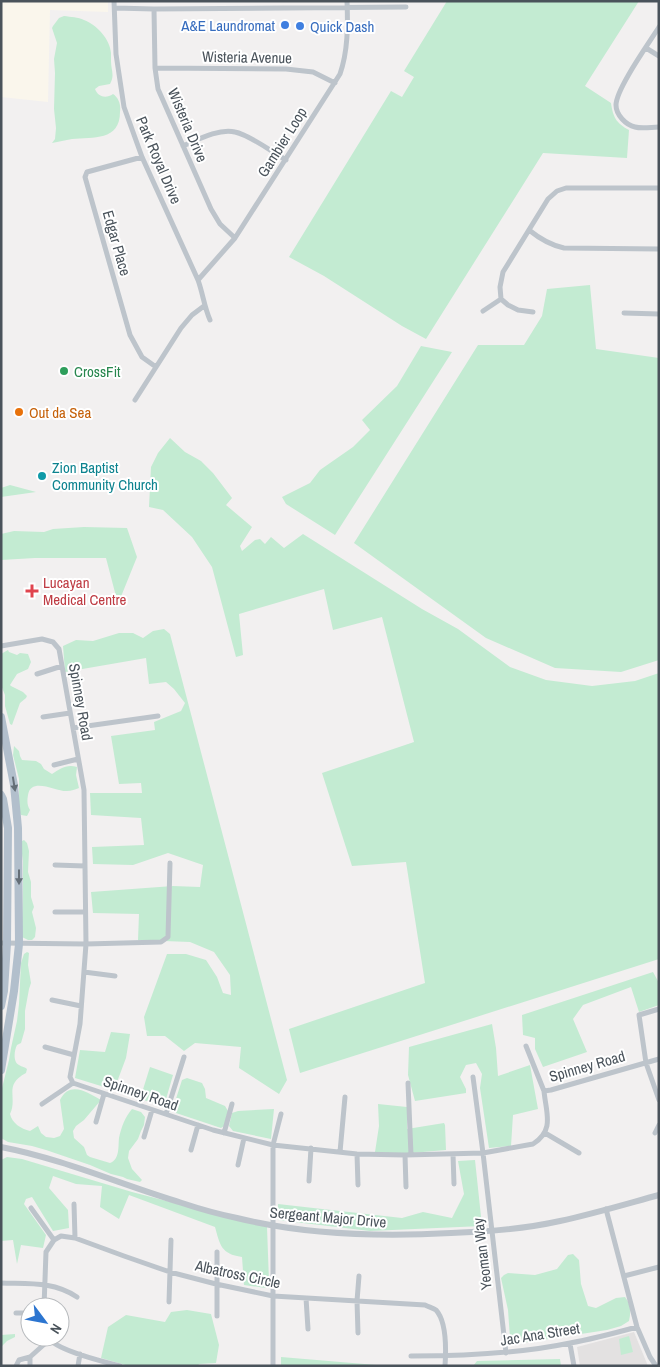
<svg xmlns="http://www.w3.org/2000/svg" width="660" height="1367" font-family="'Archivo Narrow',sans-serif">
<rect width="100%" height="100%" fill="#f2f0f0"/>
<path fill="#faf6ec" d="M 1,1 L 108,1 L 108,12 L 50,10 L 48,102 L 1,97 Z"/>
<path fill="#e3e1e1" d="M 634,1332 L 648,1366 L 580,1366 L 577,1347 Z"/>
<path fill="#c3ebd2" d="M 447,1 L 639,1 L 585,86 L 611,103 C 613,117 616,123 629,130 L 627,158 L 543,153 L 426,339 L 402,326 L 324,276 L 289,257 L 391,91 L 402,97 L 414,77 L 404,71 Z
M 64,16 C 71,17 78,17 84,20 C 97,25 110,39 111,53 C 111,55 111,58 111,61 C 111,70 115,75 110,84 L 99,86 L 95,89 C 98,97 106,99 113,94 C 119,98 121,105 120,112 C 120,141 93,137 72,139 C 65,140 59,142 52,143 L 55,139 L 56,128 L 54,109 L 55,73 L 54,59 L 57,43 L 52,28 L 53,26 L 59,18 Z
M 590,285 L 596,349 L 659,358 L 659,660 L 621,672 L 555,668 L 486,638 L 354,543 L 478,345 L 524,345 L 542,316 L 547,289 Z
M 421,346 L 452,352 L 335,535 L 286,504 L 282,497 L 310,483 L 320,470 L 353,447 L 370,430 L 362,420 L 397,386 Z
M 170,438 L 185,452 L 201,461 L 213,473 L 232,498 L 226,505 L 252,527 L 240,546 L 242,551 L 255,540 L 260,539 L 265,544 L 271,537 L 284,548 L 303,534 L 422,609 L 458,629 L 510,667 L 546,680 L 592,686 L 635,681 L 659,673 L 659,959 L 300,1073 L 289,1029 L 425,983 L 406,862 L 352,866 L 322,773 L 414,742 L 382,617 L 333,630 L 324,589 L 239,614 L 243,655 L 236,657 L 212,567 L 192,537 L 163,510 L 149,507 L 151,467 L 158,453 Z
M 10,485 L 36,492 L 1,497 L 1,488 Z
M 84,527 L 127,528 L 137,557 L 118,604 L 106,558 L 35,558 L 1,560 L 1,534 L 14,531 L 44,532 L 53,529 Z
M 164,629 L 170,634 L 287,1080 L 279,1094 L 239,1068 L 241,1047 L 195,1043 L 184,1051 L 165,1036 L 147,1036 L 144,1017 L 167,954 L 186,954 L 206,960 L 217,977 L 223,993 L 231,995 L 230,975 L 214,952 L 190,942 L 138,940 L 139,914 L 93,913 L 91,892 L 173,886 L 200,887 L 203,865 L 168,853 L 133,865 L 93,864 L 92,847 L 144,845 L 141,818 L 91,815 L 90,793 L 142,793 L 141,783 L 119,784 L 111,736 L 155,730 L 154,722 L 181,711 L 185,703 L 174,689 L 166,682 L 149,684 L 146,658 L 65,672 L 63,646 L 76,640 L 93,641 L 119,633 L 133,633 L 143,638 L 153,631 Z
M 8,650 L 9,652 L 17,655 L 20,653 L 28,654 L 31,662 L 28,669 L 17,674 L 10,685 L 11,686 L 23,692 L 27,696 L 26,698 L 20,703 L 12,725 L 10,724 L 5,706 L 5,695 L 1,685 L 1,654 Z
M 14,746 L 19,751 L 20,756 L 22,760 L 36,761 L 41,764 L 44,769 L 52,774 C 60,769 66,764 77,767 L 76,775 L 79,788 C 76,789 71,791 67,791 C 57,792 31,776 28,795 C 27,801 27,805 30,810 L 27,816 L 21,815 L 19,811 L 19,779 L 13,755 Z
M 24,840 L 27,843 L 29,851 L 28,872 L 31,882 L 31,897 L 34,907 L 32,912 L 36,928 L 35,937 L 32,940 L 28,940 L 22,937 L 21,935 C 23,910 23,885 23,861 C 22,854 21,848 22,841 Z
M 27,952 L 29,953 L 28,965 L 31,983 L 29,989 L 25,1011 L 25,1029 L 21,1043 L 17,1045 C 14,1051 13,1062 19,1065 C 22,1067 25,1067 27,1069 L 26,1073 C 3,1085 18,1097 10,1114 C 12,1123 21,1129 30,1131 L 38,1126 L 41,1133 L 46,1137 L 54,1138 L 60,1136 L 64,1129 L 60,1100 C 70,1080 88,1093 101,1100 L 84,1120 L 76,1126 L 73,1131 L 74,1138 L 84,1147 L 87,1155 L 90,1157 L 110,1163 C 120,1159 118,1147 119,1138 C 121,1128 125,1117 132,1109 L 141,1112 L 145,1117 L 144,1125 L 141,1131 L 138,1139 L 129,1151 L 128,1158 L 132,1169 L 142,1180 L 140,1182 L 127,1179 L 123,1177 L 111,1174 L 90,1165 L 46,1150 L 32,1146 L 8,1142 L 1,1138 L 1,1092 L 9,1060 L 11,1048 L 17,1021 L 19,1004 L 21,963 L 24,954 Z
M 653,972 L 659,983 L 659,1005 L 639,1012 L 631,987 L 583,1005 L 573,1019 L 587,1052 L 543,1067 L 535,1049 L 535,1038 L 523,1035 L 522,1015 Z
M 492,1024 L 496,1048 L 498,1076 L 530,1065 L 538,1109 L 513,1115 L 511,1146 L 489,1148 L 480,1088 L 482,1074 L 476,1063 L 466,1065 L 460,1077 L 466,1089 L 466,1093 L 415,1101 L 408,1075 L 409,1047 Z
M 111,1032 L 130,1034 L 126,1058 L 114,1090 L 75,1078 L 80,1050 L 105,1052 Z
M 150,1067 L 173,1075 L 164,1106 L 140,1099 Z
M 187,1078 L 202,1083 L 205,1089 L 206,1098 L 225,1106 L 228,1111 L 224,1126 L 221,1128 L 176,1113 L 173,1108 L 182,1080 Z
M 378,1104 L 407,1107 L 407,1129 L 444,1123 L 445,1125 L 446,1150 L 399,1154 L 375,1152 L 379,1126 Z
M 274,1109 L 271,1139 L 233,1131 L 229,1126 L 232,1113 L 238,1111 Z
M 7,1157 L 22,1159 L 132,1192 L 267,1227 L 269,1281 L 266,1288 L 244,1285 L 242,1257 C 221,1254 220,1245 215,1227 L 129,1195 L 119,1219 L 100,1207 L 102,1186 L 76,1184 L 53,1176 L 49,1188 L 68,1210 L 69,1228 L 53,1231 L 32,1197 L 26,1199 L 24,1204 L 46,1235 L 43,1248 L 21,1245 L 17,1264 L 13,1240 L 1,1241 L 1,1160 Z
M 475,1160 L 482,1226 L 370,1231 L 278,1220 L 278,1204 L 402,1218 L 423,1212 L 452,1218 L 464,1194 L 458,1161 Z
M 573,1254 L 579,1260 L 581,1284 L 588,1306 L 596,1308 L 616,1298 L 625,1297 C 631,1304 631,1312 629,1321 L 621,1326 L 607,1330 L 522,1343 L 512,1341 L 510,1338 L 508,1310 L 501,1278 L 504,1275 L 508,1273 L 535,1275 L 557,1269 L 568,1255 Z
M 187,1310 L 211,1314 L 219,1345 L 216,1363 L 199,1364 L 198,1366 L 129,1366 L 101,1358 L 108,1327 L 126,1315 L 165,1322 L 171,1312 Z
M 15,1334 L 15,1337 L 7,1341 L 1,1347 L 1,1335 Z
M 629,1336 L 633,1352 L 621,1355 L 619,1339 Z
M 281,1357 L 388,1366 L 281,1366 Z
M 560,1359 L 561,1366 L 473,1366 L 477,1361 Z"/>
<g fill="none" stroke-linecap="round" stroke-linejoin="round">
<path stroke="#bdc4cb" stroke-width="5" d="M 114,1 L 116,54 L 124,107 L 142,157 L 198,280 C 203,294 204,306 210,320
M 115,8 L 154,9 L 406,7
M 154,9 L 155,68 L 158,89 L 211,209 L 220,224 L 235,238
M 659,27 C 649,43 616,89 616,105 C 616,115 626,125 635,127 C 642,129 652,127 659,127
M 646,48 L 659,56
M 155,68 L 286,69 L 313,72 L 335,83
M 183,146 C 197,140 219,128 235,132 C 250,135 272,152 286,160
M 142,157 L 87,172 L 85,177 L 130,335 L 142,357 L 156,367
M 529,230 C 540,239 550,245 564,248 L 659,249
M 198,280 L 235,238 L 340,74 C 348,51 348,25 347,1
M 483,311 L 501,299
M 533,312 L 518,310 L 508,305 L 501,299 L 500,287 L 503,272 L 548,199 L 557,191 L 566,188 L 659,188
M 624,313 L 659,314
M 135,400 L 181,328 L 192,315 L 204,306
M 1,646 L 42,639 L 53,642 L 59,649 L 84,790 L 86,944 L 80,1024 L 70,1077 L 73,1083
M 37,674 L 62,666
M 43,717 L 70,713
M 73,728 L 158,716
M 54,765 L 78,759
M 55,865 L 85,866
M 55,912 L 85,912
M 1,943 L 86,944 L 161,942 L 168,937 L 170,863
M 84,972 L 115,976
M 52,1000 L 81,1006
M 659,1009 L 639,1015 L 646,1063 L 659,1100
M 526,1046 L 544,1091
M 45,1047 L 74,1055
M 473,1077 L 483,1153 L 506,1353
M 73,1083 L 213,1130 L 273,1145 L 357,1154 L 405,1155 L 483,1153 L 533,1144 C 555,1130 546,1113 544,1091 L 551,1090 L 659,1059
M 408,1083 L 411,1155
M 42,1104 L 73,1083
M 166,1114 L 184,1057
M 96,1122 L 104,1094
M 224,1133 L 232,1104
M 545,1133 L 579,1153
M 655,1133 L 659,1125
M 144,1137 L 152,1110
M 191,1150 L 198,1125
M 340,1152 L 345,1097
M 357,1154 L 358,1185
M 453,1154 L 454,1184
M 405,1155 L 406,1187
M 238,1165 L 244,1138
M 309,1181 L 311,1148
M 74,1204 L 75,1238
M 31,1208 L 54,1240
M 606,1209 L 637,1327 L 650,1357 L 656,1366
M 624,1276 L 659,1267
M 1,1283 C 28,1284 53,1281 77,1297
M 306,1298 L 308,1329
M 169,1302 L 171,1240
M 44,1307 L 46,1252 L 54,1240 L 61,1236 L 75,1238 L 124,1256 L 170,1272 L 216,1284 L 273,1296 L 425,1305 C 429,1307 433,1308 436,1310 C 447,1322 446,1351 445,1366
M 16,1313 L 30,1313
M 217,1316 L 217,1252
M 358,1333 L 357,1301 L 359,1276
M 48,1337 C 54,1350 105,1362 120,1366
M 570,1344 L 574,1366
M 411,1356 C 464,1356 518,1354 570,1343 C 593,1339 615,1333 637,1327
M 16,1366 L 19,1360 L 30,1357 L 49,1340
M 30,1366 L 30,1357
M 78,1366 L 80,1354
M 273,1366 L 273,1145 L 281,1114"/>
<path stroke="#bdc4cb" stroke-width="6" d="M 1,1147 C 63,1159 122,1185 182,1203 C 200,1209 218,1214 237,1218 C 306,1235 380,1237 451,1233 C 487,1232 524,1229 560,1221 C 593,1214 626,1204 659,1195"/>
<path stroke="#b2bfcc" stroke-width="8" d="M 1,717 L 14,785 L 18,828 L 19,944 L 14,991 L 1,1070
M 1,795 L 3,799 L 8,828 L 7,943 L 4,991 L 1,1006"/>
</g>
<defs><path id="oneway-solid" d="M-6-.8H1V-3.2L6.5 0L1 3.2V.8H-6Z" transform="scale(1.25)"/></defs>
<g fill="#646e77">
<use href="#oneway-solid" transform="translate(14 784) rotate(81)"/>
<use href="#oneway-solid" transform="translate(19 877) rotate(90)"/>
</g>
<g fill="#3f7fe0" stroke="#fff" stroke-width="2">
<circle cx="285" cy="25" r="5"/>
<circle cx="300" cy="26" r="5"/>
</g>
<circle fill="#2e9e5b" stroke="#fff" stroke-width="2" cx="64" cy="371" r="5"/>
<circle fill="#e8710a" stroke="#fff" stroke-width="2" cx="19" cy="412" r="5"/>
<circle fill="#0f9aa8" stroke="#fff" stroke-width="2" cx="42" cy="476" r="5"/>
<path fill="#e0444e" stroke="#fff" stroke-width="2" d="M29.5 583.5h5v5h5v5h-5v5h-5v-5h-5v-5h5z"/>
<g text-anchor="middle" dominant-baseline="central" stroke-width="4" stroke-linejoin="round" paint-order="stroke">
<g font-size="15" fill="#366cbe" stroke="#fff" text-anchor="end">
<text x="275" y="25">A&amp;E Laundromat</text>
<text x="310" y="26" text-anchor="start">Quick Dash</text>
</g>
<g font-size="15" fill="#4a535b" stroke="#fff">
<text transform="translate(247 57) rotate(1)">Wisteria Avenue</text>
<text transform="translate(188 125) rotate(67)">Wisteria Drive</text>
<text transform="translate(282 142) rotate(-58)">Gambier Loop</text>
<text transform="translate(159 160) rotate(67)">Park Royal Drive</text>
<text transform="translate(117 243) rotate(74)">Edgar Place</text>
<text transform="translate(81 702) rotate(80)">Spinney Road</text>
<text transform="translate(587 1066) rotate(-16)">Spinney Road</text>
<text transform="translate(141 1093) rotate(19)">Spinney Road</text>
<text transform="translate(328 1217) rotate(5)">Sergeant Major Drive</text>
<text transform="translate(482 1254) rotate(-97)">Yeoman Way</text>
<text transform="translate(238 1274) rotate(12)">Albatross Circle</text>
<text transform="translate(540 1334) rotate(-9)">Jac Ana Street</text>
</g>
<g font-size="15" fill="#27864d" stroke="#fff" text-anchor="start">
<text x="74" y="371">CrossFit</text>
</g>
<g font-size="15" fill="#c56008" stroke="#fff" text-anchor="start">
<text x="29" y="412">Out da Sea</text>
</g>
<g font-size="15" fill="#0d838f" stroke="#fff" text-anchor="start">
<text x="52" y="467">Zion Baptist<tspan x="52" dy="17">Community Church</tspan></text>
</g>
<g font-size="15" fill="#be3a42" stroke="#fff" text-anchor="start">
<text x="43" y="582">Lucayan<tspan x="43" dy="17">Medical Centre</tspan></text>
</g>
</g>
<rect width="660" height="1367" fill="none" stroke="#4a535b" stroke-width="5"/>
<g transform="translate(45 1322) rotate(122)"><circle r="24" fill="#ffffff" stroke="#b7babd"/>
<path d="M0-4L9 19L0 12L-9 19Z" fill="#2c75d0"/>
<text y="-8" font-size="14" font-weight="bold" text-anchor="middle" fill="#4a535b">N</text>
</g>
</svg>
